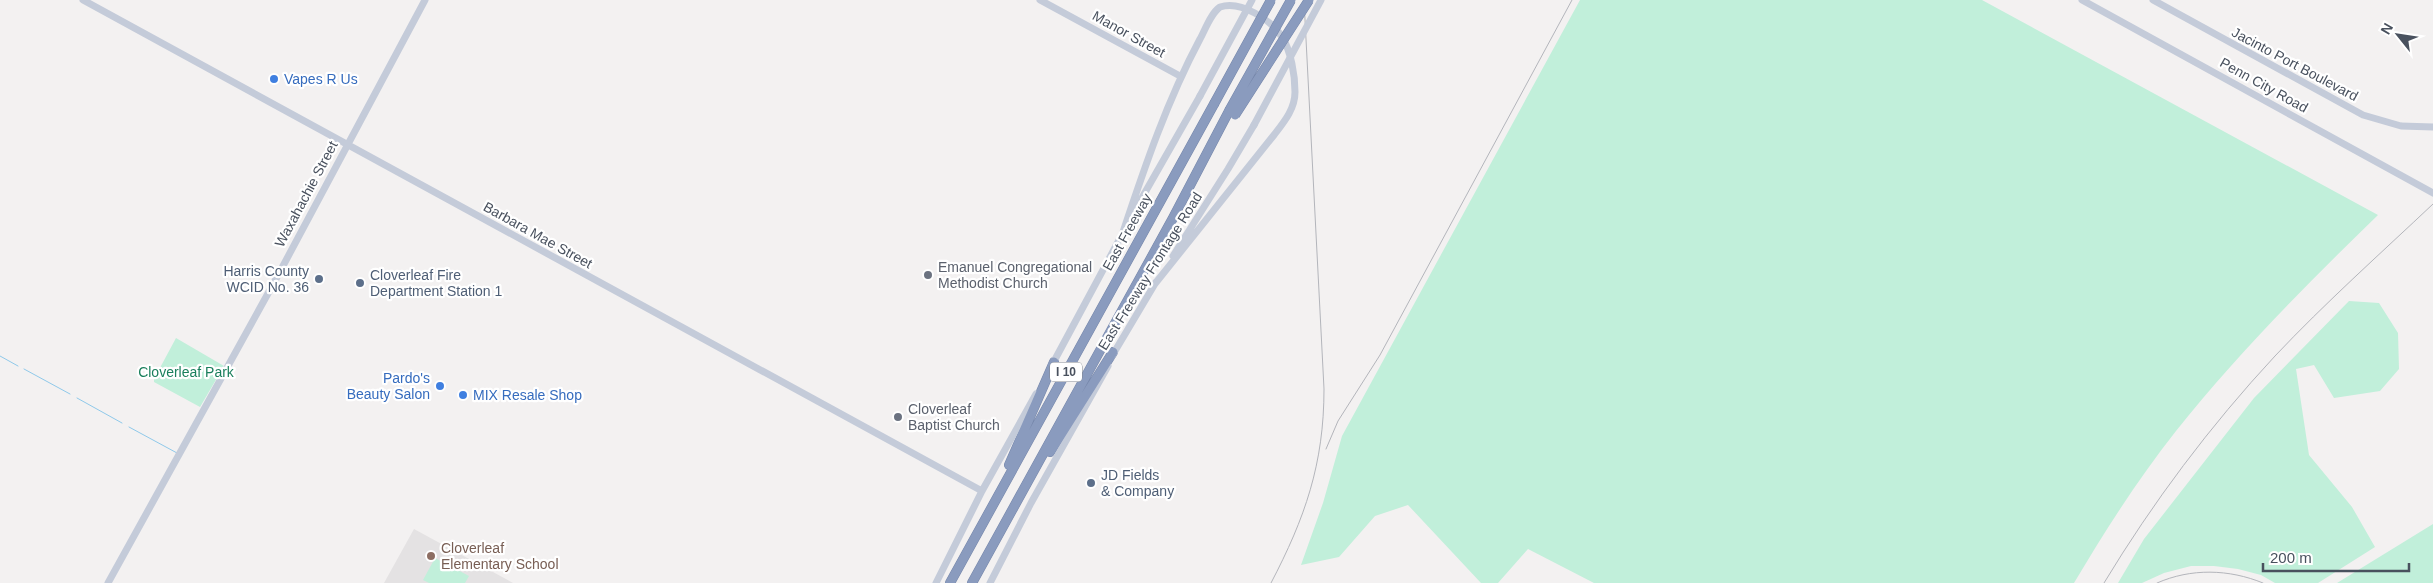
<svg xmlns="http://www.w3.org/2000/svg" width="2433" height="583" font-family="Helvetica,sans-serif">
<rect width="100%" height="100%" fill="#f3f1f1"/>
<path fill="#e4e2e3" d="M 414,529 L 513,583 L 384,583 Z"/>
<path fill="#c1efda" d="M 1580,0 L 1982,0 L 2378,215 C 2307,284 2237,354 2176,431 C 2138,479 2105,531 2074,583 L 1594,583 L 1528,549 L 1498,583 L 1481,583 L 1408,505 L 1375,516 L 1339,557 L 1301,565 L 1323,503 L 1342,436 Z
M 2349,301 L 2379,303 L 2398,333 L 2399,369 L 2380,391 L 2334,398 L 2314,365 L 2296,369 L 2309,455 L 2352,507 L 2375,547 L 2318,583 L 2275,583 L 2261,575 L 2238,569 L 2214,566 L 2191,566 L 2164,573 L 2142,583 L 2118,583 L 2144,539 L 2254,398 Z
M 176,338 L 224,366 L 200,407 L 154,382 L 154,379 Z
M 2433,524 L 2433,583 L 2337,583 Z
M 435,558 L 469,576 L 465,583 L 429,583 L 423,580 Z"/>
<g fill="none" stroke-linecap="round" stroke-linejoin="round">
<path stroke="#8fc9ea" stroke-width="1" d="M 0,356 L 18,366
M 24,369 L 70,394
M 77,398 L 122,423
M 129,427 L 177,453"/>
<defs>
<path id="highway" d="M 1050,452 L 1113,352
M 1009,465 L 1054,362
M 950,583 L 1214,104
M 972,583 L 1173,218 L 1229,111"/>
</defs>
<use href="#highway" stroke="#7586aa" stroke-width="10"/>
<path stroke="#c4cbd9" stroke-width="7" d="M 83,0 L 982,491
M 1040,0 L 1180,76
M 2082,0 L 2433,193
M 2153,0 L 2363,115 L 2401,126 L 2433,127
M 1131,217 L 1200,96
M 1123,232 C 1145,166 1167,101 1200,39 C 1205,30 1211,13 1220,7 C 1241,0 1271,20 1282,37 C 1291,51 1295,75 1295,92 C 1295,109 1284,122 1274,135 L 1154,285
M 1173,256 L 1228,169 L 1254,125
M 1112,356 L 1156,282
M 1052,365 L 1125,229
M 108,583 L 276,279 L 425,0
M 936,583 L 982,491 L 1036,394
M 990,583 L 1031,503 L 1108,366"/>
<use href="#highway" stroke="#8a9bbe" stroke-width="9"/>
<path stroke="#b3b5bb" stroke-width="1" d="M 1326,449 L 1338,421 L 1380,355 L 1572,0
M 1271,583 C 1305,518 1324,464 1324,389 L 1304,0
M 2104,583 C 2153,502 2210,426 2275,356 C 2325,303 2380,254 2433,204
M 2157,583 C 2191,568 2229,569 2263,583"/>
<defs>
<path id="highway-bridge" d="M 1214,104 L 1271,0
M 1229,111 L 1291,0
M 1235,115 L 1309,0"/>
</defs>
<use href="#highway-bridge" stroke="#7586aa" stroke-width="10" stroke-linecap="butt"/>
<path stroke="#c4cbd9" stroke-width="7" d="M 1200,96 L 1252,0
M 1254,125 L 1321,0"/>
<use href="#highway-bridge" stroke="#8a9bbe" stroke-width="9"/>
</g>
<g fill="#3f7fe0" stroke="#fff" stroke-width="2">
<circle cx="274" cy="79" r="5"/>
<circle cx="440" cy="386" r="5"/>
<circle cx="463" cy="395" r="5"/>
</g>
<g fill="#6b7280" stroke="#fff" stroke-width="2">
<circle cx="928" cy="275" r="5"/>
<circle cx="898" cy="417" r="5"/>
</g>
<g fill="#5c6f8a" stroke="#fff" stroke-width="2">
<circle cx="319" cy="279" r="5"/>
<circle cx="360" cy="283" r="5"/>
<circle cx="1091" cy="483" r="5"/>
</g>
<circle fill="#8d6e63" stroke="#fff" stroke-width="2" cx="431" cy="556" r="5"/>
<g text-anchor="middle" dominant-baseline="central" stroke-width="4.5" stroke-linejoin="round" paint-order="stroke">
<rect fill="#fff" stroke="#80858e" stroke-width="1" x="1050" y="362.5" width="32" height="19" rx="4"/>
<g font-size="12" font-weight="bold" fill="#49515e">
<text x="1066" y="372">I 10</text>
</g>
<g font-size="14" fill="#49515e" stroke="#fff">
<text transform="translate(1129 34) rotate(29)">Manor Street</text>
<text transform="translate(2295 64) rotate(28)">Jacinto Port Boulevard</text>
<text transform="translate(2264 85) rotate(29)">Penn City Road</text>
<text transform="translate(306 194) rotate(-62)">Waxahachie Street</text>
<text transform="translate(1127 232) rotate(-61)">East Freeway</text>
<text transform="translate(538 235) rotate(29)">Barbara Mae Street</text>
<text transform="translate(1150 271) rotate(-58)">East Freeway Frontage Road</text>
</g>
<g font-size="14" fill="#366cbe" stroke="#fff" text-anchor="start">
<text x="284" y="79">Vapes R Us</text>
<text x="430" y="378" text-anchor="end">Pardo's<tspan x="430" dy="16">Beauty Salon</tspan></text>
<text x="473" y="395">MIX Resale Shop</text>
</g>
<g font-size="14" fill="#5b616d" stroke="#fff" text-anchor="start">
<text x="938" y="267">Emanuel Congregational<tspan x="938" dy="16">Methodist Church</tspan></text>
<text x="908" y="409">Cloverleaf<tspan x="908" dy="16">Baptist Church</tspan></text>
</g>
<g font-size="14" fill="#4e5e75" stroke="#fff" text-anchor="start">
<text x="309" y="271" text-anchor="end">Harris County<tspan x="309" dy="16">WCID No. 36</tspan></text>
<text x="370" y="275">Cloverleaf Fire<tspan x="370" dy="16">Department Station 1</tspan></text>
<text x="1101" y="475">JD Fields<tspan x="1101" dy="16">&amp; Company</tspan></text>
</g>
<g font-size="14" fill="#1a7f5c" stroke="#fff">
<text x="186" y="372">Cloverleaf Park</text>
</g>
<g font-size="14" fill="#785e54" stroke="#fff" text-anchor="start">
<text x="441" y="548">Cloverleaf<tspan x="441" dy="16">Elementary School</tspan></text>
</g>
</g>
<g transform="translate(2398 35) rotate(300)" stroke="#ffffff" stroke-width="4" paint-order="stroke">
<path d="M0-4L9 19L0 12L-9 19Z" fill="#49515e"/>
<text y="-8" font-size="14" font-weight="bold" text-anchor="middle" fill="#49515e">N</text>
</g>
<path d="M2263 563v8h146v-8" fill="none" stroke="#49515e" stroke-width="2.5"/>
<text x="2270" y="563" font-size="15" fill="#49515e" stroke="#ffffff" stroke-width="4" paint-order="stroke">200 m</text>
</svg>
